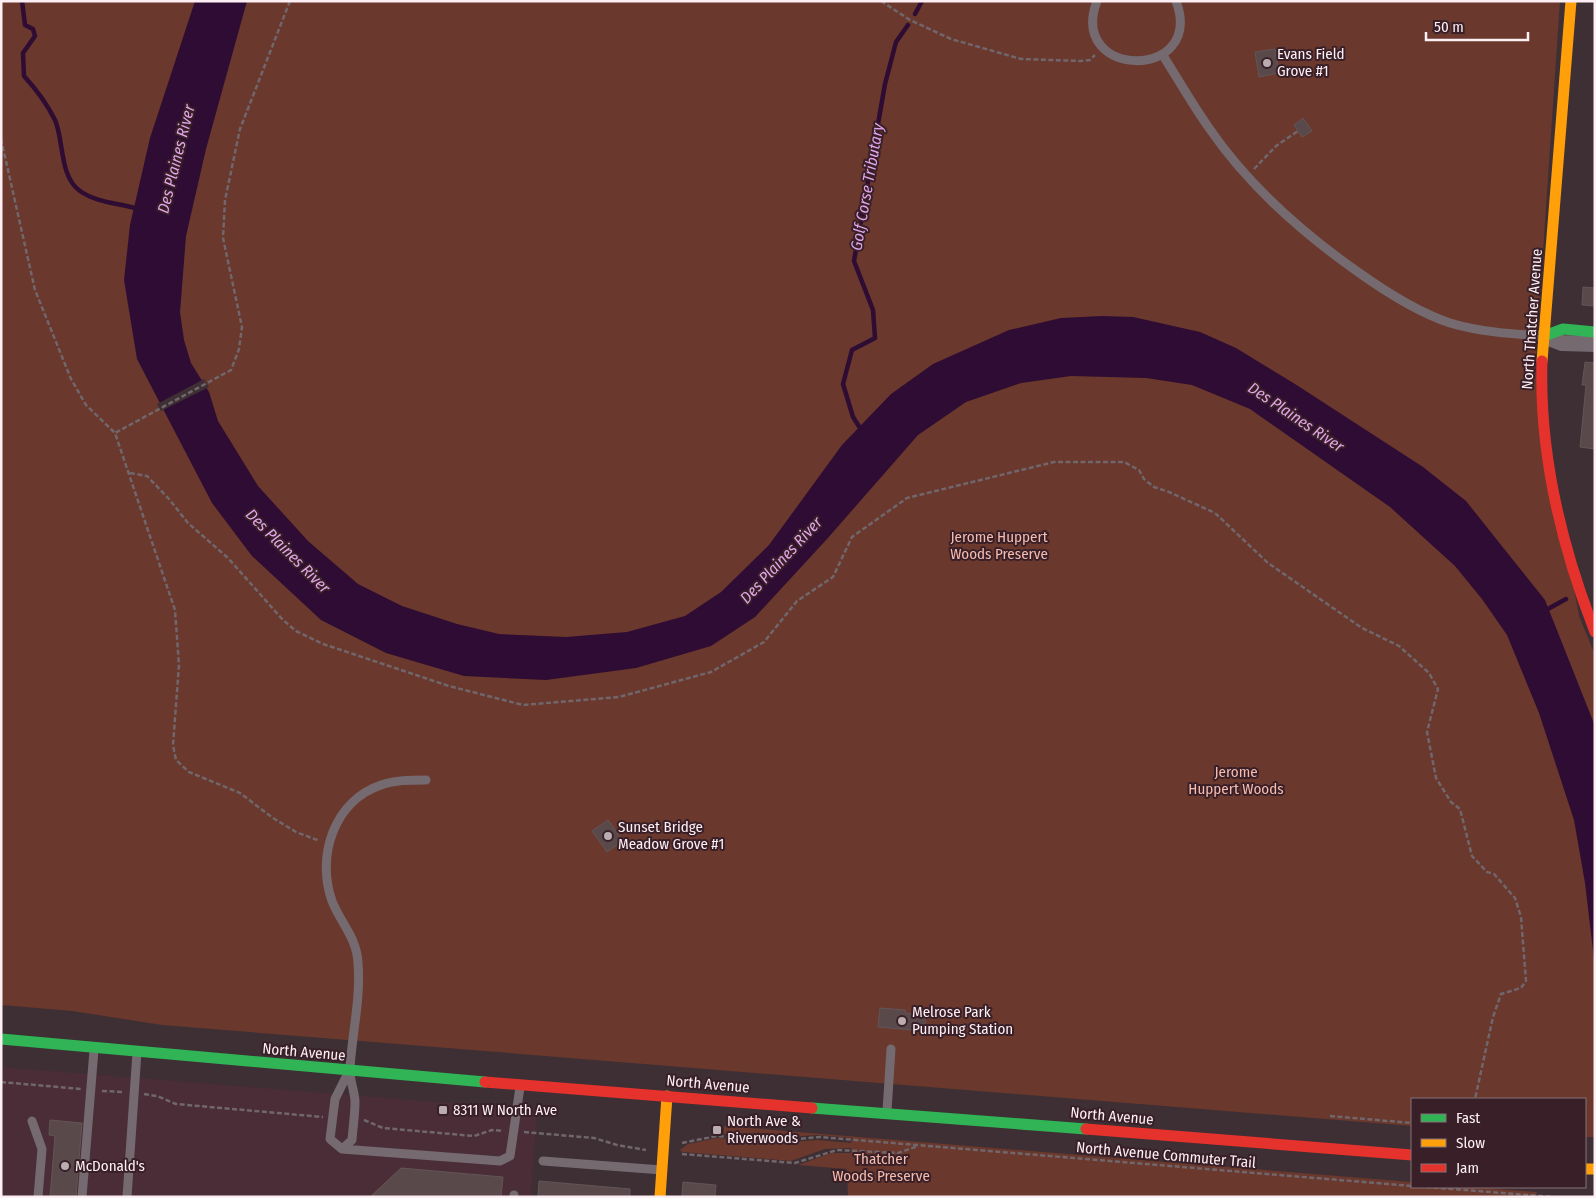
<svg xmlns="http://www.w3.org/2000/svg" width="1596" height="1198" font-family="'Fira Sans Condensed',sans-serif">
<rect width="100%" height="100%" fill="#3d2f34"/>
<path fill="#4b2d37" d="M 1,1067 L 537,1110 L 531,1197 L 1,1197 Z"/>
<path fill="#6a382c" d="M 1,1 L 1560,1 L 1535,370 L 1579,616 L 1595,655 L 1595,1137 L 1585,1137 L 1585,1099 L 1412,1099 L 1412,1126 L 162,1025 L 72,1011 L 1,1005 Z
M 724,1126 L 1412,1182 L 1412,1187 L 1473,1187 L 1537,1192 L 1536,1197 L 848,1197 L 847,1169 L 798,1165 L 831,1153 L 851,1153 L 851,1148 L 825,1149 L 791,1161 L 682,1152 L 680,1150 L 688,1144 L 717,1138 L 781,1143 L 817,1140 L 851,1143 L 852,1138 L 817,1135 L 778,1138 L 724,1134 Z"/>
<path fill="#2f0c33" d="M 195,1 L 247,1 L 206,149 L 186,236 L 180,312 L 184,340 L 191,363 L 209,392 L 218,421 L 258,486 L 308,541 L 358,584 L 402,606 L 457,624 L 499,634 L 566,637 L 627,632 L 685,616 L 721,592 L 769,545 L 842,445 L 891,394 L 933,364 L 1009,330 L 1061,318 L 1102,316 L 1133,317 L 1200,332 L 1236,348 L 1295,384 L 1423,467 L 1466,501 L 1545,600 L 1595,726 L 1595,967 L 1585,883 L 1574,820 L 1539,713 L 1507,635 L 1482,599 L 1455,566 L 1390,507 L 1250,409 L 1192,385 L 1146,378 L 1071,376 L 1021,383 L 966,402 L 918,435 L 827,539 L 755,617 L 711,646 L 636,668 L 546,680 L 464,676 L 386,653 L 321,620 L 252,556 L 212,503 L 137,359 L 124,280 L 130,225 L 150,138 Z"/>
<path fill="#3d2f34" d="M 204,379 L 209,387 L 161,411 L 157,404 Z
M 1585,1137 L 1595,1137 L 1595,1197 L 1566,1197 L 1568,1187 L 1585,1187 Z"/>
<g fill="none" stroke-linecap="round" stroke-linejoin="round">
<path stroke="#2f0c33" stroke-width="4.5" d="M 22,1 L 25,25 L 33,29 L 35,36 L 23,53 L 24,76 C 35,88 47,104 55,120 C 64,140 59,176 80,191 C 97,203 119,203 138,209
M 915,14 L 922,1
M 862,431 L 853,417 L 843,384 L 852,350 L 875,338 L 873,310 L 854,261 L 885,84 L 896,42 L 908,25
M 1546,610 L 1566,599"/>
</g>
<path fill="#5a494b" stroke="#625558" d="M 1275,49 L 1279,73 L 1259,77 L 1255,52 Z
M 1303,118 L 1312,131 L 1302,137 L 1294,125 Z
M 1583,287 L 1595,288 L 1595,306 L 1582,305 Z
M 1585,362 L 1595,363 L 1595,449 L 1580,447 L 1586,385 L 1582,385 Z
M 608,820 L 623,841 L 607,852 L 592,831 Z
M 880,1008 L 905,1010 L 905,1013 L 926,1015 L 924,1031 L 878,1027 Z
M 50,1120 L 82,1123 L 76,1197 L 50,1197 L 55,1136 L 49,1135 Z
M 401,1168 L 503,1177 L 501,1197 L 370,1197 Z
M 539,1181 L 630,1189 L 630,1197 L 538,1197 Z
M 683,1182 L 716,1185 L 715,1197 L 682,1197 Z"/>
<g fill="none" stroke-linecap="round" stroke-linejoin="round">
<path stroke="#70666b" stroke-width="2.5" stroke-dasharray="5 2.5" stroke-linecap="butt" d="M 290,1 L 240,129 L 225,200 L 223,238 L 242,327 L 239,349 L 231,370 L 115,433 L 175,610 L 179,665 L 173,745 L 176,760 L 189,772 L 240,793 L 273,818 L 296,832 L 320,841
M 881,1 L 910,20 L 951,39 L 1021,59 L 1080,61 L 1090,60 L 1095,55
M 1,139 L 35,290 L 71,379 L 86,405 L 115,433
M 1254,169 L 1276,146 L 1298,131
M 130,473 L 147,476 L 169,499 L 188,523 L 228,558 L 283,620 L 296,631 L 323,644 L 449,686 L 523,705 L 619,697 L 711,672 L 764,642 L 797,601 L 833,577 L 852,537 L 907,498 L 1054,462 L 1124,462 L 1139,470 L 1144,479 L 1154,487 L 1169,492 L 1215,513 L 1268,563 L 1362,628 L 1399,646 L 1429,673 L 1438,689 L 1427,732 L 1436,778 L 1451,802 L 1460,809 L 1472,856 L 1487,872 L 1494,874 L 1515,898 L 1521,917 L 1526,981 L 1521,988 L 1501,994 L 1493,1017 L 1475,1099
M 1,1082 L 81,1089
M 102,1091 L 124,1092
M 144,1094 L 157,1096 L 176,1104 L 323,1117
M 1330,1116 L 1412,1123
M 364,1120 L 383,1128 L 474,1136 L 492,1130 L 503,1131
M 524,1132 L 594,1138 L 617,1145 L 646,1150
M 682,1143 L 717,1136 L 777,1141 L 820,1137 L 1412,1186
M 682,1154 L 795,1163 L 837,1150 L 898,1153 L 918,1146
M 1426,1187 L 1554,1197"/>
<path stroke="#746a70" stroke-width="9" d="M 1097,1 C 1067,80 1206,81 1176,1
M 1162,54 C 1178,79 1192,104 1209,128 C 1248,185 1301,232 1358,272 C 1386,292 1417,312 1450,323 C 1480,332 1512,334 1544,336
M 348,1073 L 335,1099 L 330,1139 L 342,1149 L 500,1161 L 510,1156 L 520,1087
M 887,1111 L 891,1049
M 32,1121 L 42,1149 L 38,1197
M 342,1149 L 352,1140 C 353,1127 355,1114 355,1102 C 355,1091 349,1080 350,1068 C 352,1034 361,998 358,963 C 357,938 340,922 332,901 C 316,856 334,801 381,785 C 395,780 410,780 426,780
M 543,1161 L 662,1170
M 82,1197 L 94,1050
M 127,1197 L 137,1052
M 514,1197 L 514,1195"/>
<path stroke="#746a70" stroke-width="16" d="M 1544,336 L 1562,343 L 1595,344"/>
<path stroke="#30b455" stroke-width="11" d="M 1544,336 L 1563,329 L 1595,332
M 1,1039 L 485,1082
M 812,1108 L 1086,1129"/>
<path stroke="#ff9f0a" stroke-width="11" d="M 1542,361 L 1571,1
M 1585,1169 L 1595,1169
M 660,1197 L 667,1096"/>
<path stroke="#e5322d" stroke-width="11" d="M 1542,361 C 1539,455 1561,545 1595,632
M 485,1082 L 812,1108
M 1086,1129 L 1412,1155"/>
</g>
<g fill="#baacb0" stroke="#381f28" stroke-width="2">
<circle cx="1267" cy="63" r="5"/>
<circle cx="608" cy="836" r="5"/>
<circle cx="902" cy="1021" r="5"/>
<rect x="438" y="1105" width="10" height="10" rx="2.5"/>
<rect x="712" y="1125" width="10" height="10" rx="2.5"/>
<circle cx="65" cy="1166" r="5"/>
</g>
<g text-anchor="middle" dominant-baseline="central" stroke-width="4" stroke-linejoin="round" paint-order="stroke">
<g font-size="15" fill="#fdeff3" stroke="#381f28" text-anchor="start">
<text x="1277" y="54">Evans Field<tspan x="1277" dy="17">Grove #1</tspan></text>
<text x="618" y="827">Sunset Bridge<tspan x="618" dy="17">Meadow Grove #1</tspan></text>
<text x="912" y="1012">Melrose Park<tspan x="912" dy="17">Pumping Station</tspan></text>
<text x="453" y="1110">8311 W North Ave</text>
<text x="727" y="1121">North Ave &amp;<tspan x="727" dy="17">Riverwoods</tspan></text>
<text x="75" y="1166">McDonald's</text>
</g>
<g font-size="15" fill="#fdeff3" stroke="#381f28">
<text transform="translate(1532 319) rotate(-86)">North Thatcher Avenue</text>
<text transform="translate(304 1052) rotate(5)">North Avenue</text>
<text transform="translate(708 1084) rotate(5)">North Avenue</text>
<text transform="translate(1112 1116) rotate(5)">North Avenue</text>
<text transform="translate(1166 1155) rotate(5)">North Avenue Commuter Trail</text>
</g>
<g font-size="15" fill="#f5bbad" stroke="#381f28">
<text x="999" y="537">Jerome Huppert<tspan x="999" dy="17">Woods Preserve</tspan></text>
<text x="1236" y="772">Jerome<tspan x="1236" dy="17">Huppert Woods</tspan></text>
<text x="881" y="1159">Thatcher<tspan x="881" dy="17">Woods Preserve</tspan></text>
</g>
<g font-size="16" font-style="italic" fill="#e2a5ea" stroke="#381f28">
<text transform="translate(176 159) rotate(-76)">Des Plaines River</text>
<text transform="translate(867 187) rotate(-80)">Golf Corse Tributary</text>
<text transform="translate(1296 417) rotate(34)">Des Plaines River</text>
<text transform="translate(288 551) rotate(45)">Des Plaines River</text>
<text transform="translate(781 560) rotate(-47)">Des Plaines River</text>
</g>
</g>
<rect width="1596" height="1198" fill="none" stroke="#fdeff3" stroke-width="5"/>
<rect x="1411" y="1098" width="175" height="90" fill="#381f28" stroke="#877279"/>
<rect x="1421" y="1114" width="25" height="8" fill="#30b455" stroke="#877279"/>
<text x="1456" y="1123" font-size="15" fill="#fdeff3">Fast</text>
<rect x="1421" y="1139" width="25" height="8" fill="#ff9f0a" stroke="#877279"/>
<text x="1456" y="1148" font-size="15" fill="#fdeff3">Slow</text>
<rect x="1421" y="1164" width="25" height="8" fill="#e5322d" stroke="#877279"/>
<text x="1456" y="1173" font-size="15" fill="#fdeff3">Jam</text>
<path d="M1426 32v8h102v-8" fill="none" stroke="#fdeff3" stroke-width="2.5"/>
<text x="1434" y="32" font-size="15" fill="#fdeff3" stroke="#381f28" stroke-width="4" paint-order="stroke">50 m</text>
</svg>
